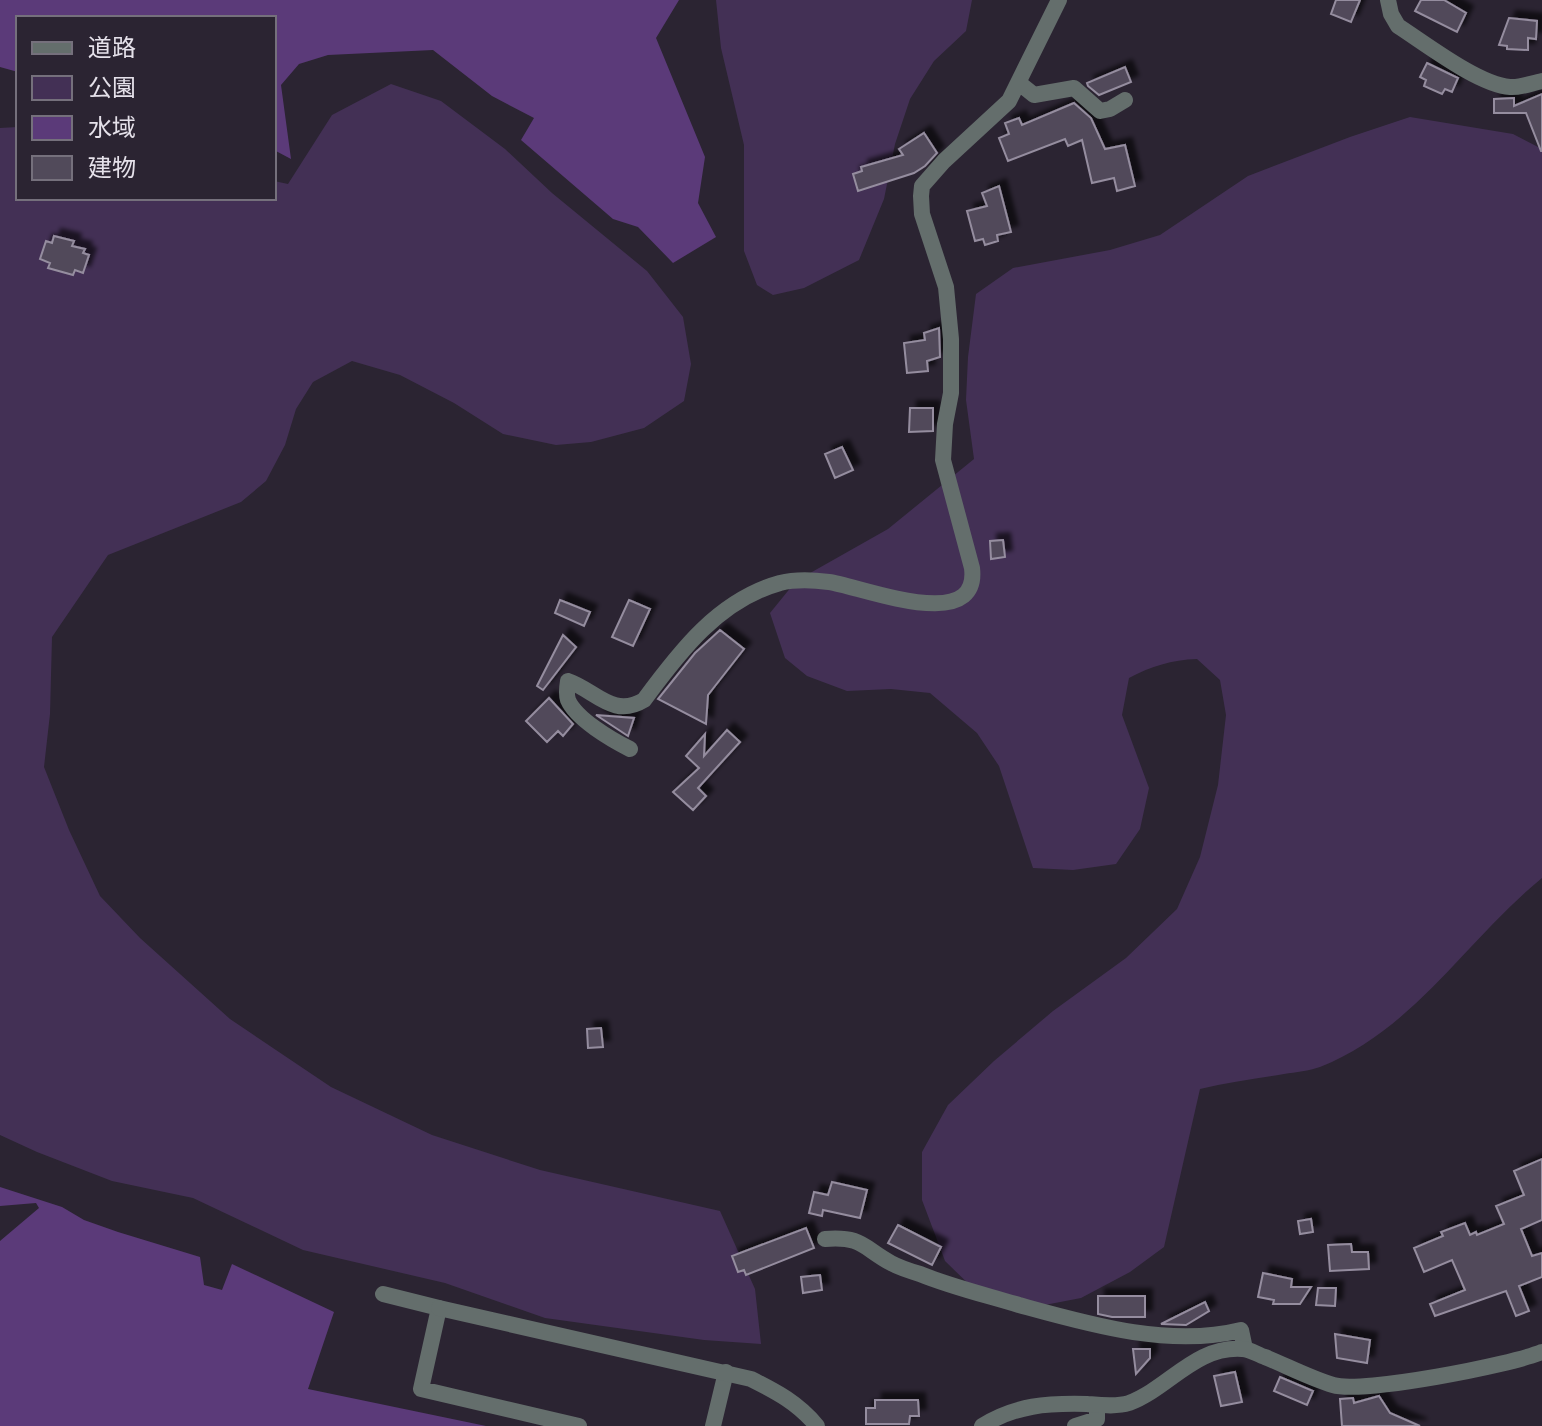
<svg xmlns="http://www.w3.org/2000/svg" width="1542" height="1426" font-family="'Work Sans','Noto Sans JP',sans-serif">
<defs>
<filter id="shadow"><feDropShadow dx="7" dy="-7" stdDeviation="2" flood-color="#0009"/></filter>
</defs>
<rect width="100%" height="100%" fill="#2b2432"/>
<path fill="#433055" d="M 716,0 L 972,0 L 966,31 L 934,61 L 910,99 L 895,144 L 884,199 L 859,260 L 804,288 L 773,295 L 757,285 L 744,251 L 744,145 L 721,48 Z
M 391,84 L 441,101 L 505,149 L 552,193 L 647,271 L 683,317 L 691,364 L 684,401 L 644,428 L 591,442 L 556,445 L 503,434 L 454,403 L 400,375 L 352,361 L 313,382 L 296,409 L 285,445 L 266,481 L 241,502 L 108,555 L 52,637 L 50,714 L 44,767 L 69,830 L 100,896 L 140,938 L 230,1019 L 331,1087 L 432,1135 L 540,1170 L 720,1211 L 755,1289 L 761,1344 L 704,1340 L 545,1318 L 445,1283 L 303,1250 L 193,1198 L 112,1181 L 37,1152 L 0,1135 L 0,128 L 18,127 L 18,198 L 274,198 L 274,181 L 288,184 L 332,115 Z
M 1410,117 L 1513,134 L 1542,149 L 1542,878 C 1467,939 1414,1030 1320,1067 C 1309,1071 1296,1072 1284,1074 C 1256,1079 1228,1082 1200,1089 L 1164,1247 L 1130,1272 L 1081,1298 L 1029,1308 L 982,1297 L 945,1261 L 922,1200 L 922,1152 L 948,1105 L 994,1061 L 1053,1011 L 1126,958 L 1177,909 L 1200,857 L 1218,785 L 1226,715 L 1220,680 L 1197,659 C 1171,660 1152,666 1129,678 L 1122,715 L 1149,788 L 1140,829 L 1116,864 L 1073,870 L 1033,868 L 999,766 L 977,733 L 930,693 L 891,689 L 847,691 L 807,676 L 785,658 L 770,613 L 796,581 L 888,529 L 974,459 L 966,400 L 968,357 L 976,294 L 1013,268 L 1110,250 L 1160,235 L 1248,176 L 1350,137 Z"/>
<path fill="#5b3a79" d="M 0,0 L 679,0 L 656,38 L 705,157 L 698,203 L 716,237 L 673,263 L 638,227 L 613,219 L 521,140 L 534,118 L 492,96 L 433,50 L 328,55 L 299,64 L 281,85 L 291,159 L 274,150 L 274,18 L 18,18 L 18,72 L 0,67 Z
M 0,1187 L 62,1207 L 84,1220 L 118,1232 L 200,1257 L 204,1285 L 222,1290 L 232,1264 L 334,1312 L 308,1389 L 486,1426 L 0,1426 L 0,1241 L 39,1208 L 36,1203 L 0,1206 Z"/>
<path fill="#514a5a" stroke="#958d9f" stroke-width="2" filter="url(#shadow)" d="M 1336,0 L 1360,0 L 1351,22 L 1331,14 Z
M 1421,0 L 1444,0 L 1466,13 L 1457,32 L 1415,11 Z
M 1509,18 L 1537,21 L 1536,39 L 1528,38 L 1528,50 L 1507,49 L 1507,46 L 1499,45 Z
M 1427,63 L 1458,78 L 1452,92 L 1445,89 L 1442,94 L 1424,86 L 1426,80 L 1420,77 Z
M 1125,67 L 1131,82 L 1099,95 L 1088,86 L 1087,83 Z
M 1542,94 L 1542,151 L 1541,151 L 1526,113 L 1494,113 L 1494,99 L 1514,98 L 1514,106 Z
M 1074,103 L 1091,118 L 1105,149 L 1125,145 L 1135,186 L 1117,191 L 1114,178 L 1092,183 L 1082,140 L 1068,146 L 1065,139 L 1008,161 L 999,138 L 1009,134 L 1005,123 L 1019,118 L 1022,125 Z
M 924,133 L 937,153 L 925,166 L 914,173 L 858,191 L 853,174 L 862,171 L 861,167 L 903,155 L 899,149 Z
M 999,186 L 1011,232 L 997,235 L 998,241 L 985,245 L 983,239 L 975,241 L 967,211 L 987,206 L 982,193 Z
M 54,236 L 74,241 L 72,246 L 85,249 L 83,253 L 89,255 L 83,273 L 75,270 L 73,275 L 48,268 L 50,263 L 40,259 L 46,241 L 52,243 Z
M 939,328 L 940,357 L 927,361 L 928,371 L 907,373 L 904,343 L 925,340 L 924,333 Z
M 910,408 L 933,408 L 933,431 L 909,432 Z
M 842,447 L 853,470 L 835,478 L 825,454 Z
M 1003,540 L 1005,557 L 991,559 L 990,541 Z
M 560,600 L 590,612 L 584,626 L 555,613 Z
M 629,600 L 650,609 L 633,646 L 612,637 Z
M 720,630 L 744,649 L 708,695 L 706,724 L 658,699 L 695,653 Z
M 563,635 L 576,647 L 543,690 L 537,686 Z
M 549,698 L 573,724 L 563,736 L 558,731 L 547,742 L 526,721 Z
M 596,715 L 634,718 L 628,736 Z
M 727,730 L 740,742 L 698,788 L 706,796 L 693,810 L 673,792 L 699,768 L 686,756 L 705,734 L 704,756 Z
M 601,1028 L 603,1047 L 588,1048 L 587,1029 Z
M 1542,1159 L 1542,1220 L 1521,1229 L 1532,1256 L 1542,1253 L 1542,1277 L 1519,1286 L 1529,1311 L 1516,1316 L 1506,1291 L 1435,1316 L 1430,1304 L 1465,1290 L 1452,1260 L 1424,1272 L 1414,1248 L 1443,1236 L 1441,1232 L 1465,1223 L 1470,1235 L 1476,1232 L 1477,1235 L 1504,1224 L 1496,1206 L 1524,1195 L 1514,1171 Z
M 832,1182 L 867,1190 L 860,1218 L 823,1210 L 822,1216 L 809,1213 L 814,1192 L 828,1195 Z
M 1311,1219 L 1313,1232 L 1300,1234 L 1298,1221 Z
M 898,1225 L 941,1247 L 932,1265 L 888,1243 Z
M 806,1228 L 814,1248 L 746,1275 L 744,1270 L 738,1272 L 732,1256 Z
M 1351,1244 L 1352,1252 L 1368,1252 L 1369,1269 L 1330,1271 L 1328,1245 Z
M 1263,1273 L 1292,1279 L 1291,1287 L 1311,1287 L 1300,1304 L 1273,1304 L 1274,1300 L 1258,1297 Z
M 820,1275 L 822,1290 L 803,1293 L 801,1277 Z
M 1318,1288 L 1336,1288 L 1335,1306 L 1316,1305 Z
M 1098,1296 L 1145,1296 L 1145,1317 L 1112,1317 L 1098,1314 Z
M 1205,1302 L 1209,1311 L 1186,1325 L 1161,1324 Z
M 1335,1334 L 1370,1340 L 1367,1363 L 1337,1358 Z
M 1133,1349 L 1150,1349 L 1150,1358 L 1136,1374 Z
M 1235,1372 L 1242,1402 L 1221,1406 L 1214,1376 Z
M 1280,1377 L 1313,1391 L 1307,1405 L 1274,1391 Z
M 1379,1396 L 1390,1413 L 1420,1426 L 1342,1426 L 1340,1399 L 1353,1398 L 1354,1403 Z
M 875,1400 L 918,1400 L 919,1416 L 910,1416 L 909,1424 L 866,1424 L 866,1408 L 875,1408 Z"/>
<g fill="none" stroke-linecap="round" stroke-linejoin="round">
<path stroke="#646e6c" stroke-width="16" d="M 1388,0 L 1391,14 L 1398,26 C 1426,44 1479,85 1510,87 C 1520,88 1532,83 1542,81
M 1019,83 L 1034,95 L 1074,88 L 1100,111 L 1110,109 L 1125,100
M 630,749 C 612,740 576,719 568,700 C 566,694 567,687 568,681 C 595,690 613,719 644,700 C 680,651 719,600 780,583 C 796,579 813,580 829,582 C 863,587 980,635 972,568 L 943,460 L 945,424 L 951,393 L 951,339 L 946,287 L 922,214 L 921,196 L 922,186 L 944,161 L 1009,101 L 1059,0
M 825,1239 C 863,1236 863,1248 891,1263 C 900,1268 910,1271 920,1274 C 952,1287 986,1295 1019,1305 C 1088,1324 1169,1348 1241,1330 L 1245,1349
M 383,1294 L 439,1308 L 421,1389 L 579,1426
M 713,1426 L 726,1372
M 1075,1426 L 1097,1419 L 1097,1405"/>
<path stroke="#646e6c" stroke-width="16" d="M 439,1308 L 751,1379 C 777,1392 798,1403 817,1426
M 982,1426 C 1016,1405 1047,1403 1087,1404 C 1100,1405 1117,1407 1129,1403 C 1169,1388 1195,1346 1242,1349 C 1250,1349 1258,1355 1265,1357 C 1287,1366 1310,1378 1333,1385 C 1362,1394 1511,1365 1542,1352"/>
</g>
<rect x="16" y="16" width="260" height="184" fill="#2b2432" stroke="#75707c" stroke-width="2"/>
<rect x="32" y="42" width="40" height="12" fill="#646e6c" stroke="#75707c" stroke-width="2"/>
<text x="88" y="56" font-size="24" fill="#e5e1ea">道路</text>
<rect x="32" y="76" width="40" height="24" fill="#433055" stroke="#75707c" stroke-width="2"/>
<text x="88" y="96" font-size="24" fill="#e5e1ea">公園</text>
<rect x="32" y="116" width="40" height="24" fill="#5b3a79" stroke="#75707c" stroke-width="2"/>
<text x="88" y="136" font-size="24" fill="#e5e1ea">水域</text>
<rect x="32" y="156" width="40" height="24" fill="#514a5a" stroke="#75707c" stroke-width="2"/>
<text x="88" y="176" font-size="24" fill="#e5e1ea">建物</text>
</svg>
